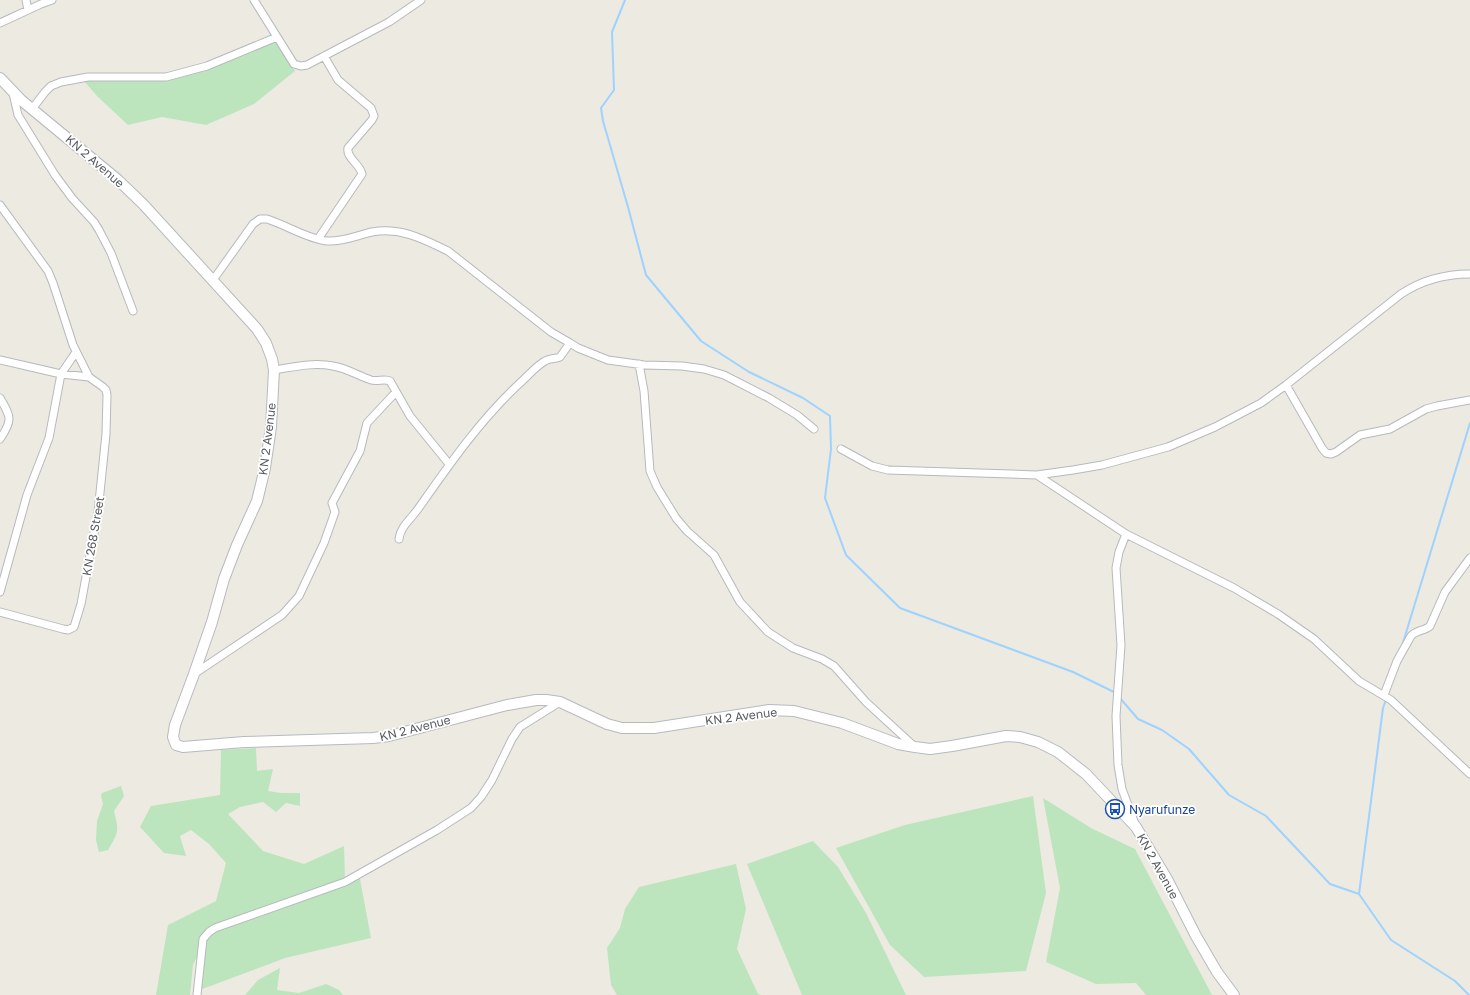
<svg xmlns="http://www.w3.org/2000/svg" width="1470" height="995" font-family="'Golos Text',sans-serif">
<rect width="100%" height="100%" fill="#edeae1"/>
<path fill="#bce5be" d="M 277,40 L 295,71 L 254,104 L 206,125 L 162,117 L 128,125 L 97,96 L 84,81 L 97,79 L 145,77 L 166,81 L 193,74 L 236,58 Z
M 256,748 L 257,771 L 273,769 L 268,791 L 281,793 L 300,793 L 300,806 L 286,803 L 276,812 L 263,802 L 240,807 L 228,814 L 263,851 L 304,864 L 344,846 L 345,880 L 359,874 L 371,938 L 285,958 L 197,991 L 200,963 L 207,935 L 193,965 L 190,995 L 156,995 L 168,925 L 216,901 L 226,863 L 209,844 L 191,830 L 180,836 L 186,856 L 164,853 L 140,827 L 151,806 L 220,795 L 221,750 Z
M 121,786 L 124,796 L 114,811 C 119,831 119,832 108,850 L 99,852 L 96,840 L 97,821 L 103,804 L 101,796 L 102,793 Z
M 1033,796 L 1046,893 L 1026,971 L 924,977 L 890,945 L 836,848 L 905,825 Z
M 1043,798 L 1091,828 L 1135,849 L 1212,995 L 1146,995 L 1136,983 L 1096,984 L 1046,962 L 1060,888 Z
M 813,841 L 838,867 L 866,913 L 906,995 L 802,995 L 747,864 Z
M 736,864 L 746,909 L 737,949 L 758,994 L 762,995 L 617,995 L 611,985 L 607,948 L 620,928 L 625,909 L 639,887 Z
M 280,968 L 277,990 L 299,993 L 326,984 L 339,990 L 343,995 L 245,995 L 258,980 Z"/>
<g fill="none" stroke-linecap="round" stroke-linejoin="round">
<path stroke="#9ed2ff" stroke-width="2" d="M 625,0 L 612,32 L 614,90 L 601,108 L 603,121 L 628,207 L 646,275 L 701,341 L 749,372 L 803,398 L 830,416 L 831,449 L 825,498 L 846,555 L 900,608 L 1073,672 L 1116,693
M 1402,646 L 1470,423
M 1120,698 L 1138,719 L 1162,730 L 1189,749 L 1229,795 L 1266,816 L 1330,884 L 1359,894
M 1386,700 L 1383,708 L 1359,894 L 1391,940 L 1455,981 L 1469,995"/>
<defs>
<path id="minor" d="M 26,0 L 28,10
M 254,0 L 294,64 L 301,66 L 307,65 L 389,22 L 421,0
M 0,23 L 41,4 L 52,0
M 13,93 L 18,115 L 55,175 L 72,198 L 94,222 L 99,230 L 111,253 L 133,311
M 32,109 L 45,92 L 51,86 L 61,82 L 88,77 L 166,77 L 207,66 L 277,37
M 0,205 L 48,271 L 53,283 L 73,345 L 89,377
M 318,239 L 362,174 C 360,164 346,158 348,148 L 372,120 L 374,116 L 371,108 L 338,80 L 324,56
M 213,280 L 253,224 L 260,219 L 267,219 C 286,225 308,239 327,241 C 343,242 358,235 372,232 C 401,227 423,239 448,251 L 551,332 L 570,343 L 578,348 L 608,360 L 644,365 L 682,366 L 704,369 L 724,375 L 769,398 L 797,415 L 814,429
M 0,360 L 61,374 L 89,377 L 103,387 L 106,390 L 107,395 L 106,434 L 98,512 L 81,604 L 74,627 L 68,630 L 63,629 L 0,612
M 639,364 L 644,391 L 650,471 L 657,487 L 676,518 L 687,531 L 714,555 L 740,602 L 768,632 L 793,648 L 822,659 L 834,666 L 866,702 L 915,747
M 274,370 C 293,367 313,362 333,366 C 346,368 359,376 371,380 C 378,382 384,378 390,381 L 410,416 L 449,464
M 1286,385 L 1322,448 L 1326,453 L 1331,454 L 1336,452 L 1360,435 L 1390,429 L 1426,409 L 1437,406 L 1470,400
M 0,398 C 11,417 13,420 0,439
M 841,449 L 872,466 L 888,470 L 1037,475 L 1126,534 L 1234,588 L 1278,614 L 1314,639 L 1359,681 L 1391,700 L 1470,774
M 1037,475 L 1073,470 L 1102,465 L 1168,447 L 1215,427 L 1261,403 L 1286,385 L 1401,294 C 1422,280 1444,274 1470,274
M 1126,534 L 1119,552 L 1116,568 L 1121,645 L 1116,716 L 1118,765 L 1122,789 L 1135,824
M 399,539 C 400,527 411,519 418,509 C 449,465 480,420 520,383 C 528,376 536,366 545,361 C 550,358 555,359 560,357 L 570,343
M 0,592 L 27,495 L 49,438 L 61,374 L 76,352
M 194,674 L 282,615 L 299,596 L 324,543 L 335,512 L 332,503 L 360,451 L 367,423 L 396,392
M 1384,695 L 1397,661 L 1411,636 C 1416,630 1425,631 1430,626 L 1445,592 L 1470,558
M 197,995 L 203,939 L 209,932 L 215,928 L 345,882 L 437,830 L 471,808 L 481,797 L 492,780 L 512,739 L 520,727 L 560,702"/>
<path id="secondary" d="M 0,78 L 21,100 L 118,180 L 143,204 L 257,329 L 266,343 L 272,359 L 274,370 L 271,427 L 265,468 L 257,501 L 237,545 L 224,579 L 212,622 L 194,674 L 175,725 L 173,737 L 176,745 L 183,747 L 244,742 L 373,738 L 389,736 L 507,705 L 536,700 L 546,700 L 560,702 L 607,724 L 622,728 L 654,728 L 769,710 L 794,711 L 842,723 L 898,744 L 915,747 L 930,749 L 952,746 L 1006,736 L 1020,737 L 1038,742 L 1058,752 L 1086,774 L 1136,827 L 1167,879 L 1196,936 L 1217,972 L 1234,995"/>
</defs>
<use href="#minor" stroke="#b6b9be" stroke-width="9"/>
<use href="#secondary" stroke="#b6bac0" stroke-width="12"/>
<use href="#minor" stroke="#fff" stroke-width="7"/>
<use href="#secondary" stroke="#fff" stroke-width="10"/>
</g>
<defs>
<symbol id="bus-ring" viewBox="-11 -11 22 22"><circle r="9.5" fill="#fff" stroke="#1a4fb4" stroke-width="1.5"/><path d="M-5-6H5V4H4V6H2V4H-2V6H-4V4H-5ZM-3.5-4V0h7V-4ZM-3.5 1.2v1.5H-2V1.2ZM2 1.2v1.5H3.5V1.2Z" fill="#1a4fb4"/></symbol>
</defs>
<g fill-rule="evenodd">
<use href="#bus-ring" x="1104" y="798" width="22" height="22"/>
</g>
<g text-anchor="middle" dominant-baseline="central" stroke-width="3.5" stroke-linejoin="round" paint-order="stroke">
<g font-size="12" fill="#595d62" stroke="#fff">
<text transform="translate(95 161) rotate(41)">KN 2 Avenue</text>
<text transform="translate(267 439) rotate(-83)">KN 2 Avenue</text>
<text transform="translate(93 536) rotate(-80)">KN 268 Street</text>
<text transform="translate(741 716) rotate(-7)">KN 2 Avenue</text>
<text transform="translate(415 728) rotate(-14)">KN 2 Avenue</text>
<text transform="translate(1158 866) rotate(61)">KN 2 Avenue</text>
</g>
<g font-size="12" fill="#164399" stroke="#fff" text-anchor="start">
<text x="1129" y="809">Nyarufunze</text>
</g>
</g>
</svg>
